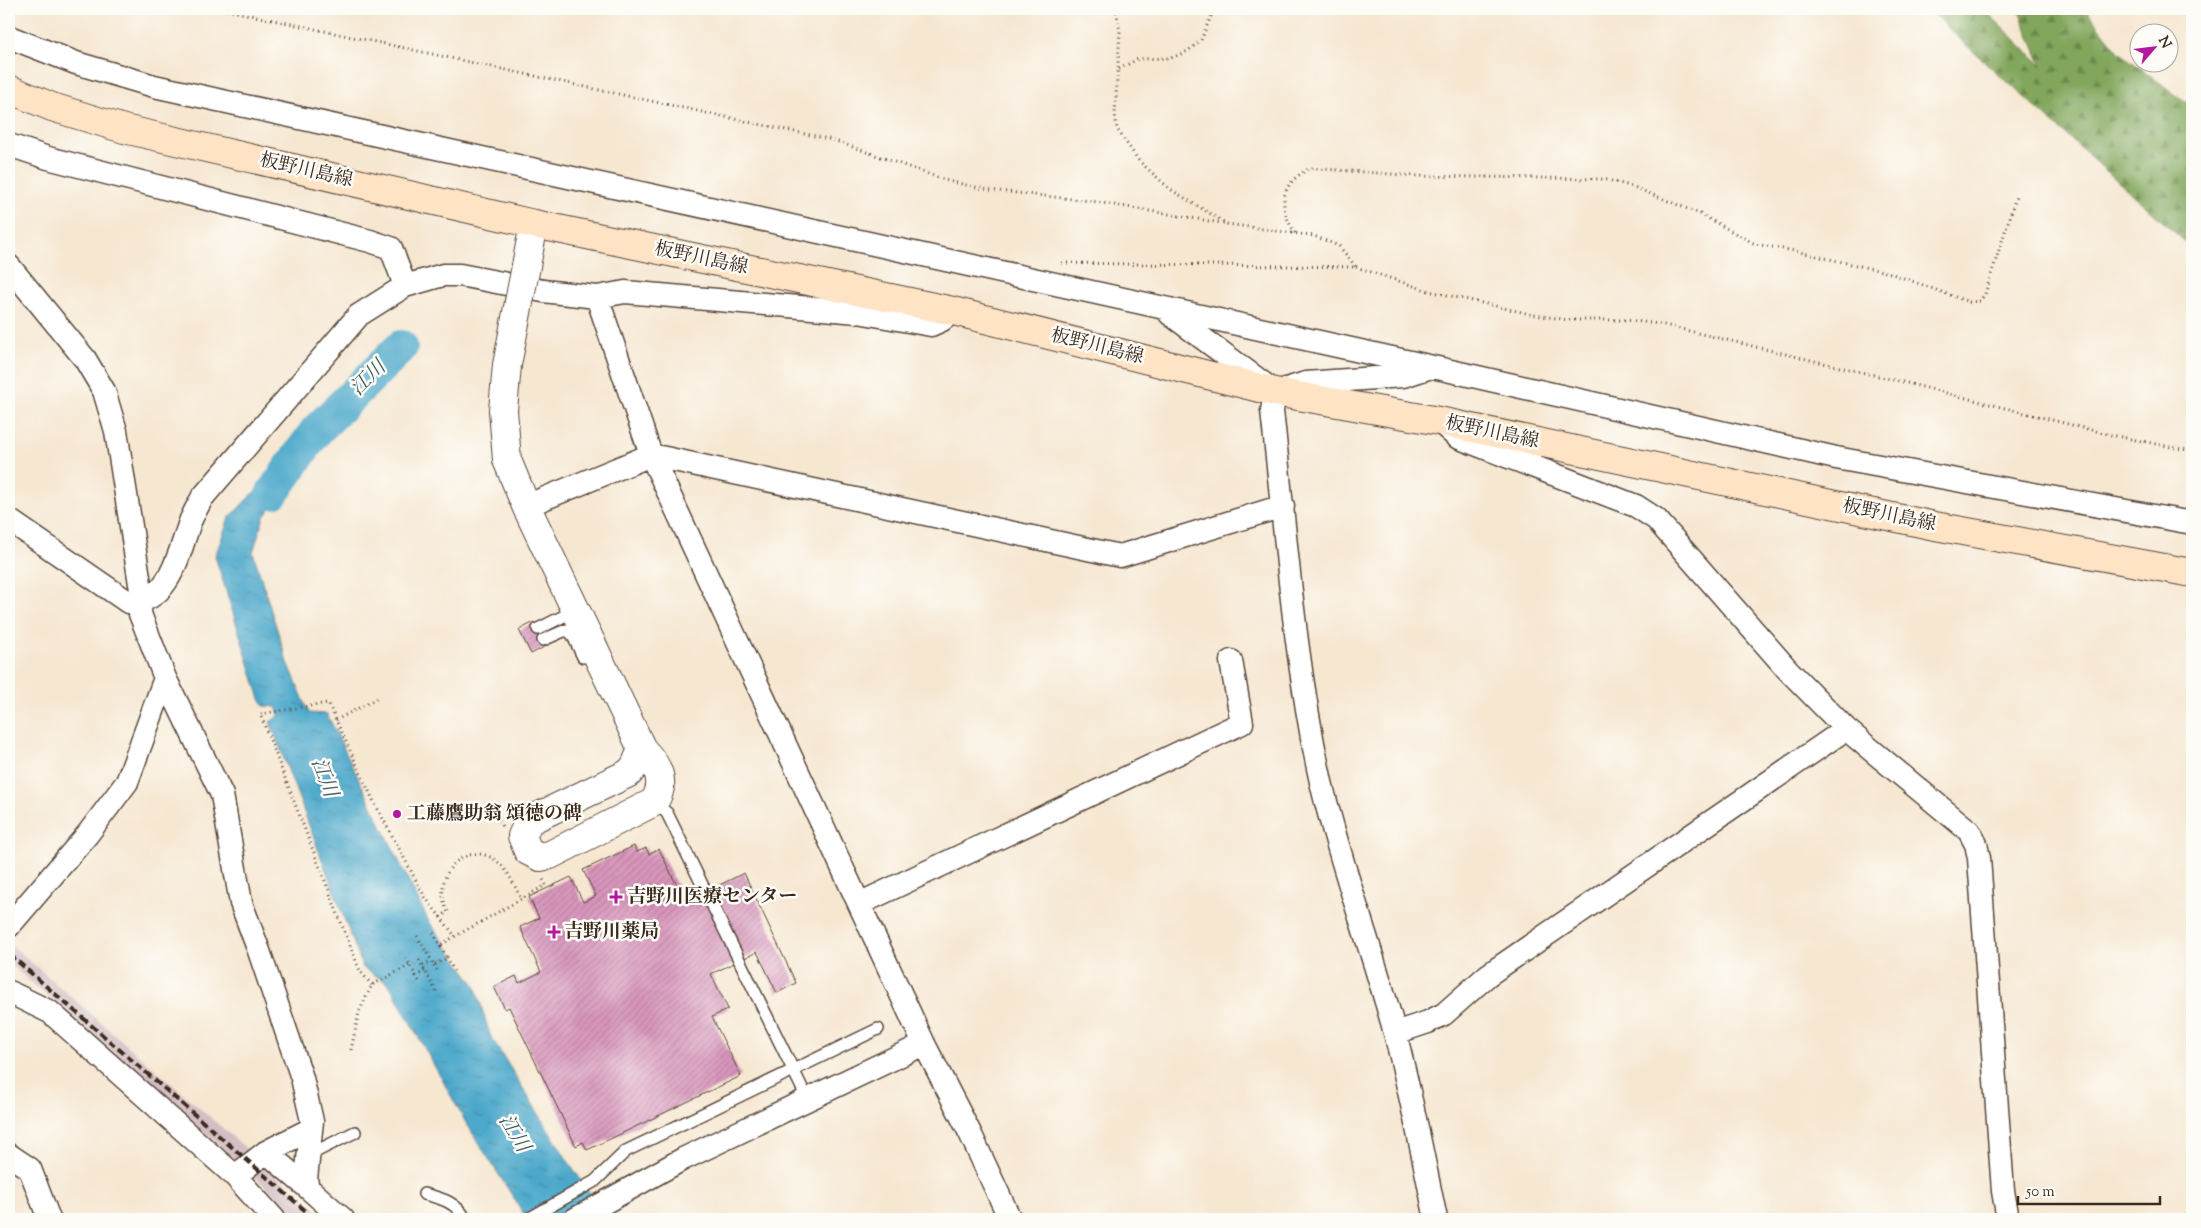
<svg xmlns="http://www.w3.org/2000/svg" width="2201" height="1228" font-family="'Sorts Mill Goudy','Noto Serif JP',serif">
<defs>
<pattern id="forest-firs" width="22" height="20" patternUnits="userSpaceOnUse" patternTransform="scale(1.25)"><rect width="22" height="20" fill="#81a65b"/><path d="M5 1l3.5 6h-7zM16 11l3.5 6h-7z" fill="#6b874b"/></pattern>
<pattern id="water-ripples" width="26" height="14" patternUnits="userSpaceOnUse" patternTransform="scale(1.25)"><rect width="26" height="14" fill="#4ca8cb"/><path d="M2 4q2-2 4 0t4 0M15 11q2-2 4 0t4 0" fill="none" stroke="#4089a4"/></pattern>
<pattern id="building-hatch" width="6" height="6" patternUnits="userSpaceOnUse" patternTransform="scale(1.25)"><rect width="6" height="6" fill="#d997bd"/><path d="M-1 1l2-2M0 6l6-6M5 7l2-2" fill="none" stroke="#b17b99"/></pattern>
</defs>
<rect width="100%" height="100%" fill="#fdfcf7"/>
<filter id="ink" filterUnits="userSpaceOnUse"><feTurbulence type="fractalNoise" baseFrequency=".02" numOctaves="2"/><feDisplacementMap in="SourceGraphic" scale="10" xChannelSelector="R" yChannelSelector="G"/><feConvolveMatrix kernelMatrix="1 2 1 2 8 2 1 2 1" color-interpolation-filters="sRGB"/></filter>
<filter id="wash" filterUnits="userSpaceOnUse"><feTurbulence type="fractalNoise" baseFrequency=".0096" numOctaves="4" result="noise"/><feDisplacementMap in="SourceGraphic" scale="20" xChannelSelector="R" yChannelSelector="G"/><feGaussianBlur stdDeviation="1.12" result="paint"/><feColorMatrix in="noise" values="0 0 0 0 0 0 0 0 0 0 0 0 0 0 0 0 0 1.4 0 .05"/><feComposite in="paint" operator="in"/></filter>
<g filter="url(#wash)">
<rect width="100%" height="100%" fill="#f6e7d1"/>
<path fill="#d2bec4" d="M 9,943 L 257,1158 L 326,1219 L 303,1219 L 9,963 Z"/>
<path fill="url(#forest-firs)" stroke="#5e683c" d="M 1929,9 L 1984,9 L 2042,66 L 2018,9 L 2085,9 L 2119,52 L 2192,107 L 2192,248 L 1964,43 Z"/>
<path fill="url(#water-ripples)" stroke="#446974" d="M 294,451 L 305,461 L 264,517 L 253,552 L 285,655 L 309,713 L 327,714 L 428,920 L 475,985 L 490,1035 L 568,1161 L 608,1219 L 527,1219 L 466,1123 L 389,984 L 363,968 L 270,722 L 279,716 L 276,707 L 264,706 L 260,699 L 215,556 L 229,518 Z"/>
<g fill="none" stroke-linecap="round" stroke-linejoin="round">
<path stroke="#4ca8cb" stroke-width="34" d="M 273,492 L 316,431 L 401,347"/>
</g>
<g id="blocks">
<path fill="url(#building-hatch)" d="M 534,622 L 546,646 L 531,654 L 519,630 Z
M 634,846 L 637,852 L 646,848 L 649,854 L 659,849 L 685,902 L 744,873 L 796,983 L 777,993 L 757,952 L 711,974 L 728,1009 L 712,1017 L 741,1076 L 587,1150 L 583,1142 L 576,1146 L 509,1007 L 505,1009 L 494,987 L 516,976 L 519,983 L 541,972 L 520,927 L 539,918 L 529,897 L 571,877 L 583,902 L 596,896 L 583,870 Z"/>
</g>
</g>
<g filter="url(#ink)">
<use href="#blocks" fill-opacity="0" stroke="#574639" stroke-width="1"/>
<g fill="none" stroke-linecap="round" stroke-linejoin="round">
<defs>
<path id="service" d="M 538,629 L 576,610
M 543,640 L 566,630 L 572,634 L 583,657
M 654,802 L 667,813 L 808,1100
M 307,1152 L 317,1151 L 355,1132
M 424,1194 C 444,1199 455,1202 466,1219
M 528,1219 L 595,1181 L 626,1151 L 878,1029"/>
<path id="minor" d="M 9,37 L 76,63 L 154,86 L 1433,367 L 1836,458 L 2192,523
M 9,145 L 48,158 L 370,241 L 391,248 L 405,286
M 9,266 L 85,359 L 104,391 L 116,431 L 141,590 L 140,614 L 165,678 L 222,795 L 241,903 L 259,951 L 302,1078 L 312,1121 L 306,1179 L 308,1188 L 343,1219
M 597,297 L 651,455 L 924,1044 L 970,1133 L 1010,1219
M 1170,314 L 1271,389
M 1275,392 L 1272,411 C 1286,535 1294,660 1321,782 C 1341,867 1372,949 1395,1033 C 1411,1094 1423,1157 1436,1219
M 1276,392 L 1306,383 L 1403,376 L 1431,367
M 1442,424 L 1457,437 L 1636,506 L 1656,519 L 1788,670 L 1846,729 L 1969,831 L 1976,844 L 1979,858 L 2003,1191 L 2008,1219
M 526,506 L 651,455 L 1120,556 L 1283,506
M 9,520 L 128,602 C 170,604 179,552 190,522 C 193,514 198,506 202,498 L 359,315 L 405,286 L 443,275 L 460,275 L 543,291 L 597,297 L 625,292 L 858,312 L 931,325 L 942,320 L 953,311
M 859,904 L 1242,723 L 1231,661
M 9,926 L 87,835 L 127,782 L 165,678
M 9,992 L 50,1012 L 235,1176 L 274,1219
M 1395,1033 L 1428,1022 L 1444,1014 L 1488,975 L 1846,729
M 266,1152 L 308,1188
M 9,1155 L 30,1169 L 49,1219
M 235,1176 L 266,1152 L 311,1129
M 575,1219 L 683,1159 L 924,1044"/>
<path id="tertiary" d="M 526,266 L 534,224
M 519,302 L 507,365 L 503,410 L 507,460 L 526,506 L 642,749 C 658,765 667,782 654,802 L 550,855 L 540,857 L 528,851 L 522,836 L 529,821 L 629,773 L 635,766 L 642,749"/>
<path id="secondary" d="M 9,89 L 52,107 L 124,129 L 534,224 L 953,311 L 1275,392 L 1439,421 L 1935,526 L 2192,573"/>
</defs>
<use href="#service" stroke="#574639" stroke-width="14"/>
<use href="#minor" stroke="#574639" stroke-width="25"/>
<use href="#tertiary" stroke="#574639" stroke-width="30"/>
<use href="#secondary" stroke="#574639" stroke-width="30"/>
<path stroke="#574639" stroke-width="3" stroke-dasharray="1 4" stroke-linecap="butt" d="M 222,9 L 833,140 L 948,181 L 989,190 L 1091,201 L 1227,224
M 1119,69 L 1138,59 L 1171,58 L 1188,51 L 1201,40 L 1214,9
M 1295,233 C 1277,205 1280,184 1310,168 L 1418,176 L 1604,179 L 1634,187 L 1700,214 L 1755,244 L 1795,251 L 1890,273 L 1969,302 L 1980,301 L 1985,294 L 2016,197
M 1062,263 L 1356,267 L 1339,246 L 1314,236 L 1227,224 L 1170,189 L 1139,161 L 1117,129 L 1115,114 L 1120,31 L 1116,9
M 1356,267 L 1429,291 L 1535,315 L 1569,320 L 1626,320 L 1660,324 L 1907,383 L 2111,435 L 2192,451
M 336,720 L 378,698
M 497,816 L 502,827
M 440,917 L 448,912 C 428,874 469,836 499,863 C 509,872 515,887 521,899
M 433,933 L 441,947
M 417,936 L 434,965 L 447,958 L 440,945 L 546,885 L 543,879
M 447,957 L 454,971
M 406,958 L 416,976
M 419,960 L 437,993
M 423,965 L 432,961
M 434,965 L 437,970
M 419,981 L 416,976 L 426,970
M 372,985 L 360,971 L 260,714 L 328,703 L 374,802 L 425,897 L 455,936
M 351,1050 L 359,1012 L 372,985 L 410,965"/>
<use href="#service" stroke="#fff" stroke-width="11"/>
<use href="#minor" stroke="#fff" stroke-width="22"/>
<use href="#tertiary" stroke="#fff" stroke-width="28"/>
<use href="#secondary" stroke="#fee4c5" stroke-width="28"/>
<path stroke="#3b2a1e" stroke-width="4" stroke-dasharray="8 4" stroke-linecap="butt" d="M 9,954 L 315,1219"/>
<defs>
<path id="tertiary-bridge" d="M 519,302 L 526,266"/>
</defs>
<use href="#tertiary-bridge" stroke="#574639" stroke-width="30" stroke-linecap="butt"/>
<use href="#tertiary-bridge" stroke="#fff" stroke-width="28"/>
</g>
</g>
<g fill="#b5179e" stroke="#fdfcf7" stroke-width="2">
<circle cx="397" cy="814" r="5"/>
<path d="M613.5 889.5h5v5h5v5h-5v5h-5v-5h-5v-5h5z"/>
<path d="M551.5 924.5h5v5h5v5h-5v5h-5v-5h-5v-5h5z"/>
</g>
<g text-anchor="middle" dominant-baseline="central" stroke-width="5" stroke-linejoin="round" paint-order="stroke">
<g font-size="19" fill="#3b2a1e" stroke="#fdfcf7">
<text transform="translate(306 171) rotate(13)">板野川島線</text>
<text transform="translate(701 259) rotate(12)">板野川島線</text>
<text transform="translate(1097 347) rotate(14)">板野川島線</text>
<text transform="translate(1492 433) rotate(12)">板野川島線</text>
<text transform="translate(1889 516) rotate(12)">板野川島線</text>
</g>
<g font-size="19" font-weight="bold" fill="#3b2a1e" stroke="#fdfcf7" text-anchor="start">
<text x="407" y="814">工藤鷹助翁 頌徳の碑</text>
<text x="627" y="897">吉野川医療センター</text>
<text x="564" y="932">吉野川薬局</text>
</g>
<g font-size="20" font-style="italic" fill="#425c63" stroke="#fdfcf7">
<text transform="translate(369 379) rotate(-45)">江川</text>
<text transform="translate(323 778) rotate(69)">江川</text>
<text transform="translate(513 1134) rotate(59)">江川</text>
</g>
</g>
<rect width="2201" height="1228" fill="none" stroke="#fdfcf7" stroke-width="30"/>
<g transform="translate(2154 48) rotate(62)"><circle r="24" fill="#fdfcf7" stroke="#afa8a0"/>
<path d="M0-4L9 19L0 12L-9 19Z" fill="#b5179e"/>
<text y="-8" font-size="14" font-weight="bold" text-anchor="middle" fill="#3b2a1e">N</text>
</g>
<path d="M2018 1196v8h142v-8" fill="none" stroke="#3b2a1e" stroke-width="2.5"/>
<text x="2026" y="1196" font-size="15" fill="#3b2a1e" stroke="#fdfcf7" stroke-width="4" paint-order="stroke">50 m</text>
</svg>
